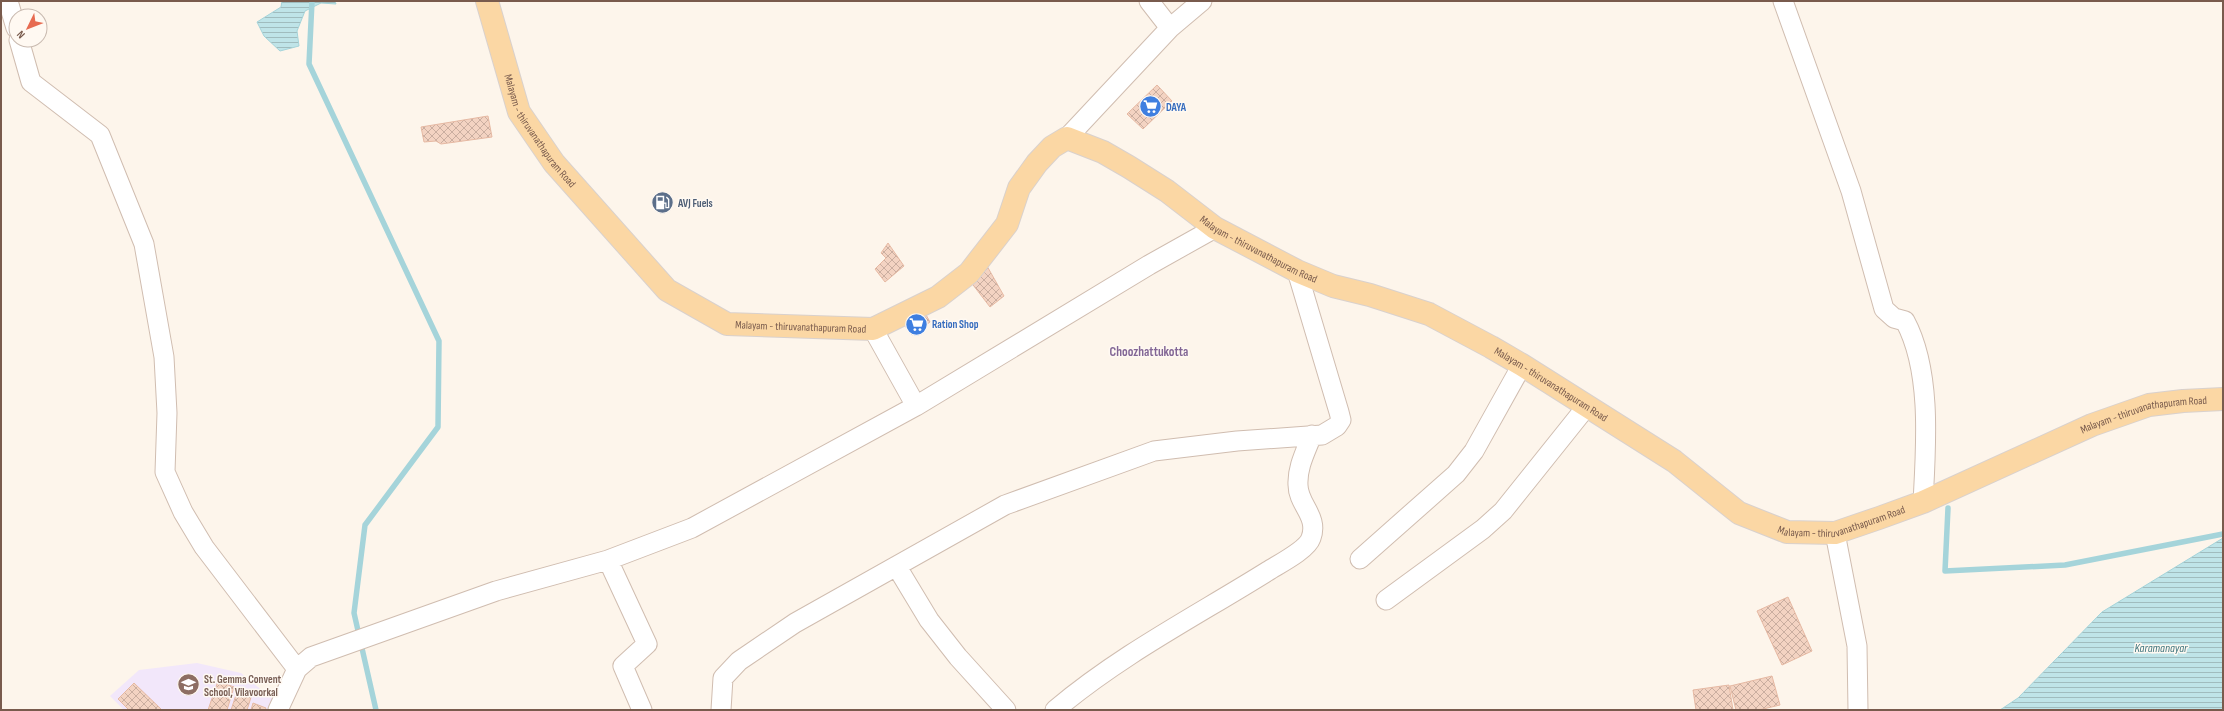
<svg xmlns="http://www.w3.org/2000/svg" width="2224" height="711" font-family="'Sofia Sans Condensed',sans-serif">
<defs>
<pattern id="water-rules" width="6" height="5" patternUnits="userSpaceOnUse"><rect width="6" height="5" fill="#bfe4e8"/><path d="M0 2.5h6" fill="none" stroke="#a0bcbe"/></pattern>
<pattern id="building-cross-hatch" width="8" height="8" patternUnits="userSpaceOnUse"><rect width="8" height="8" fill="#f3d3c2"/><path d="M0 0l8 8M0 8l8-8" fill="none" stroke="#caaea0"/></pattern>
</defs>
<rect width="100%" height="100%" fill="#fdf5eb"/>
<path fill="#f2e7fa" d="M 197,663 L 241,673 L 274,700 L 270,710 L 124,710 L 110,696 L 139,670 Z"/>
<path fill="url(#water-rules)" stroke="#a5d4da" d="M 282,1 L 335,1 L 336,4 L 321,3 L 305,11 L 297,31 L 299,46 L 280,51 L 264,36 L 257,22 L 281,7 Z
M 2223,538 L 2223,710 L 2000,710 L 2018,698 L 2102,612 Z"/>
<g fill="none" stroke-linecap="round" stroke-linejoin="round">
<path stroke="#a5d4da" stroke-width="5.5" d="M 312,1 L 309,64 L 439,341 L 438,427 L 365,525 L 354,613 L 376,710
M 1948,508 L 1945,571 L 2065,565 L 2223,534"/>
</g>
<path fill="url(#building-cross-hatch)" stroke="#e6b9a3" d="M 1157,85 L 1172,101 L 1143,129 L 1127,114 Z
M 488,116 L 492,137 L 441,144 L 436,141 L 424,142 L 421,127 Z
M 888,243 L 904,266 L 885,282 L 875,269 L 886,258 L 881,253 Z
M 987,266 L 1004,296 L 990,307 L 970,281 Z
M 925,313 L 930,322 L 912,335 L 905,326 Z
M 1788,597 L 1812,651 L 1782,665 L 1757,611 Z
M 1772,676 L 1780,705 L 1759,710 L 1736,710 L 1730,686 Z
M 218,681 L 234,687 L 227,710 L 208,710 Z
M 134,683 L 162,710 L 129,710 L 118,699 Z
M 1729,685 L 1733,710 L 1696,710 L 1693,690 Z
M 238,689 L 252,694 L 247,710 L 231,710 Z
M 253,703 L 266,708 L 265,710 L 251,710 Z"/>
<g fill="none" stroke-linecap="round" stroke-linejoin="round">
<defs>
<path id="minor" d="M 8,1 L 16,28
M 1149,1 L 1170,28
M 1783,1 L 1851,191 L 1884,309 L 1894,318 L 1905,321 C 1932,371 1926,447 1923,502
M 19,40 L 31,82 L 100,135 L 144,244 L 164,357 L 167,413 L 165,472 L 183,512 L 204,547 L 297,669
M 1067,138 L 1170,28 L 1202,1
M 916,406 L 1149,265 L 1215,228
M 1835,533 L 1857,646 L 1858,710
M 1360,559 L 1456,474 L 1474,451 L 1522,365
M 608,560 L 647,644 L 623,666 L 642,710
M 897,567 L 929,620 L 958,657 L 1006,710
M 1386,600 L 1483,529 L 1503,511 L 1587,406
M 278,710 L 297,669 L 311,657 L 496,591 L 608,560 L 692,528 L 916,406 L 873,329
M 721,710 L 723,678 L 739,661 L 795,623 L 1005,505 L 1154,451 L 1237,441 L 1322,435 L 1337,426 L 1341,420 L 1339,412 L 1297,271
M 1055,710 C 1120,655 1196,616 1268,571 C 1279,564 1307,550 1311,538 C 1319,516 1298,505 1298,485 C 1297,467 1306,451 1312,435"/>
<g id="major">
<path id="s1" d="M 487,1 L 519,112 L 554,163 L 667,290 L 727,324 L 873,329 L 938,297 L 969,273 L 1007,224 L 1019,188 L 1037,163 L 1052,147 L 1067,138 L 1103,152 L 1129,167 L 1167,191 L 1215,228 L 1297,271 L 1333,286 L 1370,295 L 1429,314 L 1491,347 L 1522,365 L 1674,461 L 1739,513 L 1787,532 L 1835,533 L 1879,518 L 1923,502 L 2092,425 L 2149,405 L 2183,401 L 2223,399"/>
</g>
</defs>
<use href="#minor" stroke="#d0bdb0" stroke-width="21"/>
<use href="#major" stroke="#d9d1cd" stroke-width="24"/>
<use href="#minor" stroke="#fff" stroke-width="19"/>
<use href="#major" stroke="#fbd7a4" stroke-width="22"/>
</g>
<defs>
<symbol id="supermarket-disc" viewBox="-11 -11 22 22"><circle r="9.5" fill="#3f7fe0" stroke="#fff9f2"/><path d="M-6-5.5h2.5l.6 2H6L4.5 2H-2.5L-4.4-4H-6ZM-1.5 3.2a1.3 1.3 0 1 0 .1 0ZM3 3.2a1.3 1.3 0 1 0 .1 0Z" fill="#fff"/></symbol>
<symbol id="fuel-disc" viewBox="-11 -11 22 22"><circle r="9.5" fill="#5c6f8a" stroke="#fff9f2"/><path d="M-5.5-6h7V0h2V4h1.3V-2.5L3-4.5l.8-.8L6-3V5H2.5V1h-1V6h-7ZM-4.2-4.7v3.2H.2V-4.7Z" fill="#fff"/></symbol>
<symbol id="school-disc" viewBox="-11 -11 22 22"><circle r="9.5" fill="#8d6e63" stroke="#fff9f2"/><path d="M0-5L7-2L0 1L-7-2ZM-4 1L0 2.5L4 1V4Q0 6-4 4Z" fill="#fff"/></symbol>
</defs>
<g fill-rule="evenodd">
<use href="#supermarket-disc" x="1138" y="94" width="25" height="25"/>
<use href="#fuel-disc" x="650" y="190" width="25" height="25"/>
<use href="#supermarket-disc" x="904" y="312" width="25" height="25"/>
<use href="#school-disc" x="176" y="672" width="25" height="25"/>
</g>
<g text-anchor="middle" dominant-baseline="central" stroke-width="3" stroke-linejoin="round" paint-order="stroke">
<g font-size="11" font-weight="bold" fill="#366cbe" stroke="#fff9f2" text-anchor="start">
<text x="1166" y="107">DAYA</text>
<text x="932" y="324">Ration Shop</text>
</g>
<g font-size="11" fill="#795b4d" stroke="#fff9f2">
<text stroke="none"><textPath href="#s1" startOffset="142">Malayam - thiruvanathapuram Road</textPath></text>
<text stroke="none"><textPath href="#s1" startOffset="1067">Malayam - thiruvanathapuram Road</textPath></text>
<text stroke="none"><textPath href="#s1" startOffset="490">Malayam - thiruvanathapuram Road</textPath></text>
<text stroke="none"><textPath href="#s1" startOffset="1391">Malayam - thiruvanathapuram Road</textPath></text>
<text stroke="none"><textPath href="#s1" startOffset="2051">Malayam - thiruvanathapuram Road</textPath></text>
<text stroke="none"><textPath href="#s1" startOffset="1727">Malayam - thiruvanathapuram Road</textPath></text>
</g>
<g font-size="11" font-weight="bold" fill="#4e5e75" stroke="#fff9f2" text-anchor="start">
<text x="678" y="203">AVJ Fuels</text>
</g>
<g font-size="11" font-weight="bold" fill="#785e54" stroke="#fff9f2" text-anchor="start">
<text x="204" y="679">St. Gemma Convent<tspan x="204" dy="13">School, Vilavoorkal</tspan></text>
</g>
<g font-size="12" font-style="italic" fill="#40767e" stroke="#fff9f2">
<text x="2161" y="648">Karamanayar</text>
</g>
<g font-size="13" font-weight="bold" fill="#826695" stroke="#fff9f2">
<text x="1149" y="352">Choozhattukotta</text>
</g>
</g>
<rect width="2224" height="711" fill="none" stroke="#795b4d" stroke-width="4"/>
<g transform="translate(28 28) rotate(227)"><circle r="19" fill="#fff9f2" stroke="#c9bab0"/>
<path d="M0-3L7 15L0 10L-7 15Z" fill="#e76b51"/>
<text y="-6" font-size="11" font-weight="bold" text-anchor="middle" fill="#795b4d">N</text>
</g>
</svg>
